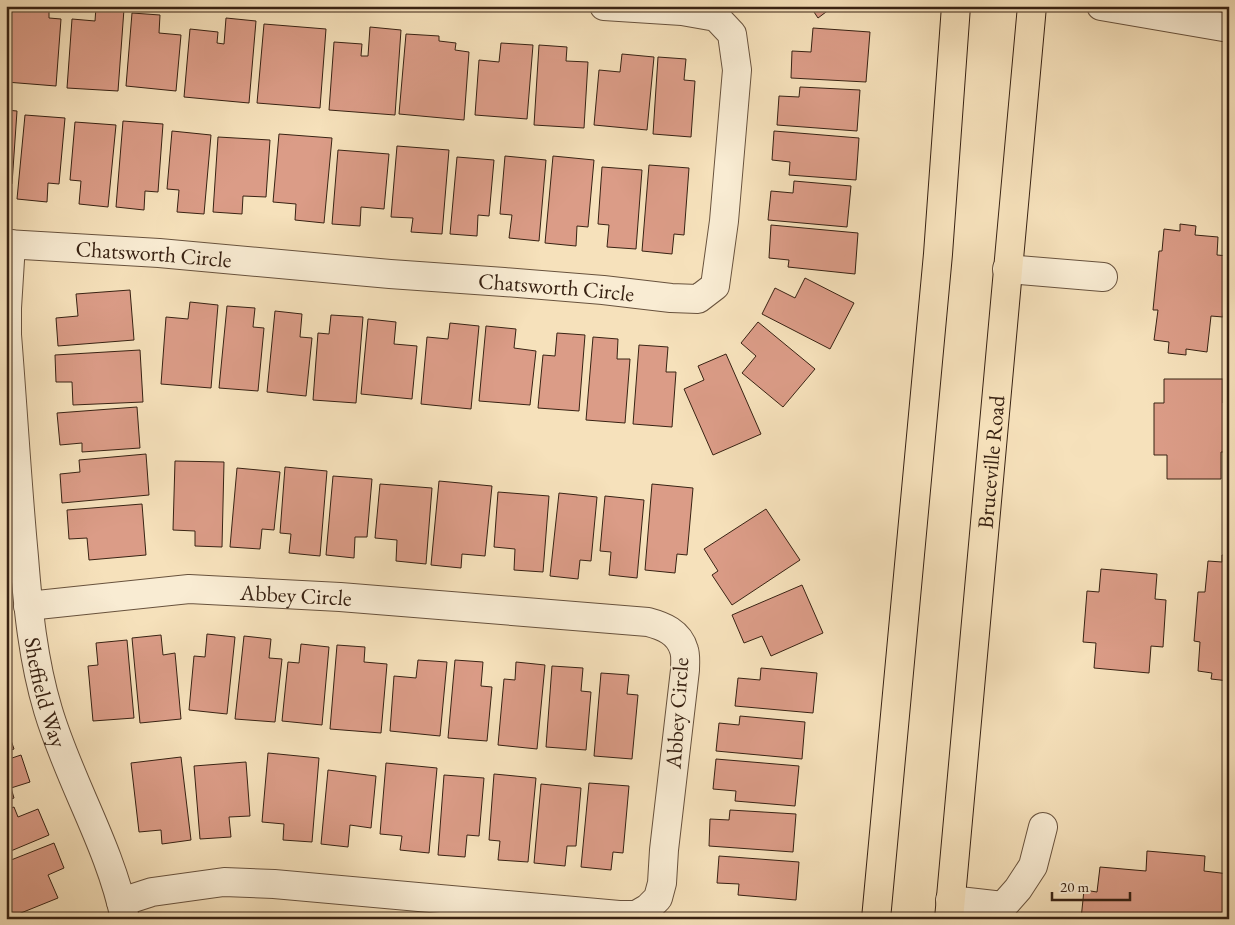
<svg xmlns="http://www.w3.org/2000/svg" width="1235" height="925" font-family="'EB Garamond',serif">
<rect width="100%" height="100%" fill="#f6e1bb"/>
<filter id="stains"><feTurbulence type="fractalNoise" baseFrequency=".004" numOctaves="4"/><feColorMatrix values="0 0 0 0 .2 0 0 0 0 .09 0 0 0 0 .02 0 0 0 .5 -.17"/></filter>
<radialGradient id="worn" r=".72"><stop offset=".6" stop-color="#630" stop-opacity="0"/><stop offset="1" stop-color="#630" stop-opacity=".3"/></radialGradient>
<path fill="#db9c87" stroke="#382213" d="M 6,6 L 33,6 L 33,9 L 49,11 L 49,18 L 61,19 L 56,86 L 6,82 Z
M 810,6 L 834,6 L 818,18 Z
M 96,7 L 124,9 L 118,91 L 67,88 L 72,19 L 95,21 Z
M 132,13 L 160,15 L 159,33 L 181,35 L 176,91 L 126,86 Z
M 226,18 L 256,21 L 249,103 L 184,97 L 190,29 L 218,32 L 217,43 L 224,44 Z
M 264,24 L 326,29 L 320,108 L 257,103 Z
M 370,27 L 401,30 L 395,115 L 329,110 L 334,42 L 362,44 L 361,56 L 368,56 Z
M 813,28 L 870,32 L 866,82 L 791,78 L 792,51 L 811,52 Z
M 406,34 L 439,36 L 439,41 L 456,43 L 455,50 L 469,52 L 464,120 L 399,114 Z
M 501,43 L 533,45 L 527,119 L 475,115 L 479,60 L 499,62 Z
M 539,45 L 567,47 L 566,61 L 588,62 L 584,128 L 534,125 Z
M 622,54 L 654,57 L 647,130 L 594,125 L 599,70 L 620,72 Z
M 658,57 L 686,59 L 684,80 L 695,81 L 691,137 L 653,134 Z
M 800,87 L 860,90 L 857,131 L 777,125 L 779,96 L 799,97 Z
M 6,110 L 17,111 L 12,184 L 6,183 Z
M 25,115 L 65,118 L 59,184 L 48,183 L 47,202 L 17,199 Z
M 123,121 L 163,124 L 158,192 L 145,191 L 144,210 L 116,207 Z
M 75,122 L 116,125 L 108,207 L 79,204 L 81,181 L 70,180 Z
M 172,131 L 211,135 L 204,214 L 177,212 L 179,190 L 167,189 Z
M 774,131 L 859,138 L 856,180 L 789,175 L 790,162 L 772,160 Z
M 279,134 L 332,138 L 324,223 L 295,220 L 296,204 L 273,202 Z
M 218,137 L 270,140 L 266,197 L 243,196 L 242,214 L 213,212 Z
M 397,146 L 449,150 L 442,234 L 411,232 L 413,218 L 391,217 Z
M 338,150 L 389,154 L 384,209 L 361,207 L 360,226 L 332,224 Z
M 505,156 L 546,160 L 539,241 L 509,238 L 512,215 L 500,214 Z
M 553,156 L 594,160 L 588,227 L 577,226 L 576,246 L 545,243 Z
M 457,157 L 494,160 L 489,216 L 478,215 L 477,236 L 450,234 Z
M 649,165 L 689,168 L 684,235 L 674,234 L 672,254 L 642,251 Z
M 602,167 L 642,170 L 636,249 L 607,247 L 609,225 L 598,224 Z
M 794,181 L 851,186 L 847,227 L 768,220 L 771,191 L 793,193 Z
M 1180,224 L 1196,226 L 1195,235 L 1218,237 L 1217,255 L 1229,256 L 1223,317 L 1211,316 L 1207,352 L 1186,349 L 1186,355 L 1168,353 L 1169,342 L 1154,340 L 1158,310 L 1153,310 L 1159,251 L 1162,251 L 1164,229 L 1180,231 Z
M 771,225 L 858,233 L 855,274 L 788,267 L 789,260 L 769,258 Z
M 805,278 L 854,303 L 830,349 L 762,314 L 775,288 L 795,298 Z
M 130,290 L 134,340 L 58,346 L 56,318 L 78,316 L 76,294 Z
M 190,302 L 218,305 L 211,388 L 161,384 L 166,317 L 188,319 Z
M 227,306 L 255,308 L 253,327 L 264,328 L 258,391 L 219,388 Z
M 275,311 L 302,314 L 300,337 L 312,338 L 306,396 L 267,392 Z
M 331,315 L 363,317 L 356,403 L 313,400 L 318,333 L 329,334 Z
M 368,319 L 396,322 L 394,344 L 417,346 L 412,399 L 361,394 Z
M 758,322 L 815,369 L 783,407 L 742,373 L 756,356 L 741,343 Z
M 450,323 L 479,326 L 471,409 L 421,404 L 427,337 L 448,339 Z
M 486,326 L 516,329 L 514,348 L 536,351 L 530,405 L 479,401 Z
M 557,333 L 585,335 L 579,411 L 538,408 L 543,355 L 555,356 Z
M 593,337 L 618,339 L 617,359 L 630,359 L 625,423 L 586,420 Z
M 639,345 L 668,347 L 666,372 L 676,372 L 672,427 L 633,424 Z
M 140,350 L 143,402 L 73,405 L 72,382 L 56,382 L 55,355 Z
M 726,354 L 761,434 L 713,455 L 684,389 L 704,380 L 698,366 Z
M 1164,379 L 1223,379 L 1223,403 L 1229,403 L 1229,452 L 1221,452 L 1221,479 L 1167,479 L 1167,455 L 1154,455 L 1154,403 L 1164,403 Z
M 137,407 L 140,448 L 82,452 L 82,443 L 60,445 L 57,413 Z
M 146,454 L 149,495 L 62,503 L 60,474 L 80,472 L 79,460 Z
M 175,461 L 224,462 L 222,547 L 195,546 L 195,531 L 173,530 Z
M 285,467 L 327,471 L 320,556 L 289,553 L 291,534 L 280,533 Z
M 237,468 L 280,472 L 274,530 L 262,529 L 260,549 L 230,547 Z
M 333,476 L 372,479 L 367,537 L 355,537 L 354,558 L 326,555 Z
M 439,481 L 492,486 L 485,556 L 462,554 L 461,568 L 431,565 Z
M 380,484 L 432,488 L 426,564 L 396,561 L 397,540 L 375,538 Z
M 652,484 L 693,488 L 687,555 L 677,554 L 675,573 L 645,570 Z
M 498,492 L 549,496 L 543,572 L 514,570 L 515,549 L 494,547 Z
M 559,493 L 597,497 L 591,561 L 580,560 L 578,579 L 550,576 Z
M 605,496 L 644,500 L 637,578 L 609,575 L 611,552 L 600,551 Z
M 142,504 L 146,555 L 89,560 L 87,538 L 69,539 L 67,510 Z
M 766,509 L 800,560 L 732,605 L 712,575 L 718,571 L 704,549 Z
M 1222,555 L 1229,556 L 1229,681 L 1211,679 L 1212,673 L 1198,671 L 1200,642 L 1194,641 L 1198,592 L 1205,592 L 1208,561 L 1222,562 Z
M 1101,569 L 1157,574 L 1155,599 L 1166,600 L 1163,647 L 1151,646 L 1149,673 L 1094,668 L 1096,643 L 1083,642 L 1087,591 L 1099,592 Z
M 802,585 L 823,633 L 771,656 L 762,636 L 744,643 L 732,615 Z
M 207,634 L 235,637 L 227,714 L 189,710 L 194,656 L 205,657 Z
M 161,635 L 163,655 L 175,653 L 181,719 L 140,723 L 132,638 Z
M 244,636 L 271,639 L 269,658 L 282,659 L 275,722 L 235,719 Z
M 127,640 L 134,718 L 93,721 L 88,666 L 98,665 L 96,643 Z
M 301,644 L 329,647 L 322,725 L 282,721 L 288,662 L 299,663 Z
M 337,645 L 365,647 L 364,662 L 387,664 L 381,733 L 330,729 Z
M 418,660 L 447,662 L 440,736 L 390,731 L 394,676 L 416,678 Z
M 455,660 L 483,662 L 481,686 L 492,687 L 487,741 L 448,738 Z
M 516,662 L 545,665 L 537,749 L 498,745 L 504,679 L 515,680 Z
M 552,666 L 583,668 L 581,691 L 591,692 L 586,750 L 546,747 Z
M 761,668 L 817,673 L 813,713 L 735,706 L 738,678 L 760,680 Z
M 601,673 L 629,675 L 627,694 L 638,695 L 632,759 L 594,756 Z
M 740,716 L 805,722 L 802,759 L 716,751 L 719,723 L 739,725 Z
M 6,726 L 14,749 L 6,752 Z
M 268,753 L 319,758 L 312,842 L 283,840 L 284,824 L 262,822 Z
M 21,755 L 30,782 L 11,788 L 14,798 L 6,801 L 6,760 Z
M 181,757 L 191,840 L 162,844 L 161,830 L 139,832 L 131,763 Z
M 716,759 L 799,766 L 795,806 L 735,801 L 736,791 L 713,789 Z
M 246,762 L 250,816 L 229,817 L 231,837 L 200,839 L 194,766 Z
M 386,763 L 437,768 L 429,853 L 400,850 L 402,836 L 380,834 Z
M 328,770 L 376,776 L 371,828 L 350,825 L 348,847 L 321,844 Z
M 494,774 L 536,778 L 528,862 L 498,860 L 500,841 L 489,840 Z
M 444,775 L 484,778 L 479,836 L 467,835 L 465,857 L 438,855 Z
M 589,783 L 629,786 L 623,853 L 613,852 L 611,870 L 581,867 Z
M 541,784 L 581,788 L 576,846 L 567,846 L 565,866 L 534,863 Z
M 14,807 L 18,817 L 38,809 L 49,835 L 6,853 L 6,810 Z
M 730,810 L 796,814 L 793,852 L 709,846 L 710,819 L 729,820 Z
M 54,843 L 64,868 L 48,875 L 58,898 L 6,919 L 6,862 Z
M 1147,851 L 1205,856 L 1204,871 L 1229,874 L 1229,919 L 1081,919 L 1084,890 L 1097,892 L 1100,867 L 1146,871 Z
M 719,856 L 799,862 L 796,900 L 738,895 L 739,884 L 717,883 Z"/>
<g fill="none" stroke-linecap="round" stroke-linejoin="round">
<defs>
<g id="minor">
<path d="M 1101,6 L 1229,28"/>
<path id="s1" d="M 6,244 L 159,253 L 390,274 L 504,282 L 603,290 L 671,298 L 698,299 L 715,286 L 724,221 L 737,70 L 732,34 L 716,17 L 682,11 L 604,6"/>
<path id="s2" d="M 11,244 L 7,308 L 7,335 C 13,409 17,483 24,557 C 28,608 33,660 48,710 C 69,781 110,846 125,919"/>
<path d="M 1007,269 L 1103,277"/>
<path id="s3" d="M 28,606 L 189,589 L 340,597 L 648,622 C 663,626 679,632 684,650 C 686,656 685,664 685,670 L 664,850 L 662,883 L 658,898 L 648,908 L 636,915 L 619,915 L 274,884 L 224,882 L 152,892 L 121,902"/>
<path d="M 950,900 L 1003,906"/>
<path d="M 1003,906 L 1018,889 L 1033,866 L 1043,827"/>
</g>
<g id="major">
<path d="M 876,919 L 938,254 L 956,6"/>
<path id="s4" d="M 949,919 L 1032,6"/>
</g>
</defs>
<use href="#minor" stroke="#68523d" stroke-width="30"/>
<use href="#major" stroke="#382213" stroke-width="30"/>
<use href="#minor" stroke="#f9ecd3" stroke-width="28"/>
<use href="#major" stroke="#f6e1bb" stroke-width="28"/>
</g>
<g text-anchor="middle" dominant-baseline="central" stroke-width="4" stroke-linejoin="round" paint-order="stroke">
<g font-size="22" fill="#382213" stroke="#f9ecd3">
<text stroke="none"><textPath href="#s1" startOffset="148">Chatsworth Circle</textPath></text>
<text stroke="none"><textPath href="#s1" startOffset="552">Chatsworth Circle</textPath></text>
<text stroke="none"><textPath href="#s4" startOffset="459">Bruceville Road</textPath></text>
<text stroke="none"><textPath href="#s3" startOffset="269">Abbey Circle</textPath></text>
<text stroke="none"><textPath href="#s2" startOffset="451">Sheffield Way</textPath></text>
<text transform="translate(677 713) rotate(-86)">Abbey Circle</text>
</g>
</g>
<rect width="1235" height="925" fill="none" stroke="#f6e1bb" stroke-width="25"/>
<rect x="8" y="8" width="1220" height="910" fill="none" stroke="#382213" stroke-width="2.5"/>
<rect x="12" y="12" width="1210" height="900" fill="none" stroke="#382213"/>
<path d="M1052 892v8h78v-8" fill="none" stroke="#382213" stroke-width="2.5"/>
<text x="1060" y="892" font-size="15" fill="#382213" stroke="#f9ecd3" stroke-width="4" paint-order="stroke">20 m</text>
<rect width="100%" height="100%" filter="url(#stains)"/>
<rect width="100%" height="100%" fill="url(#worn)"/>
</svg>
